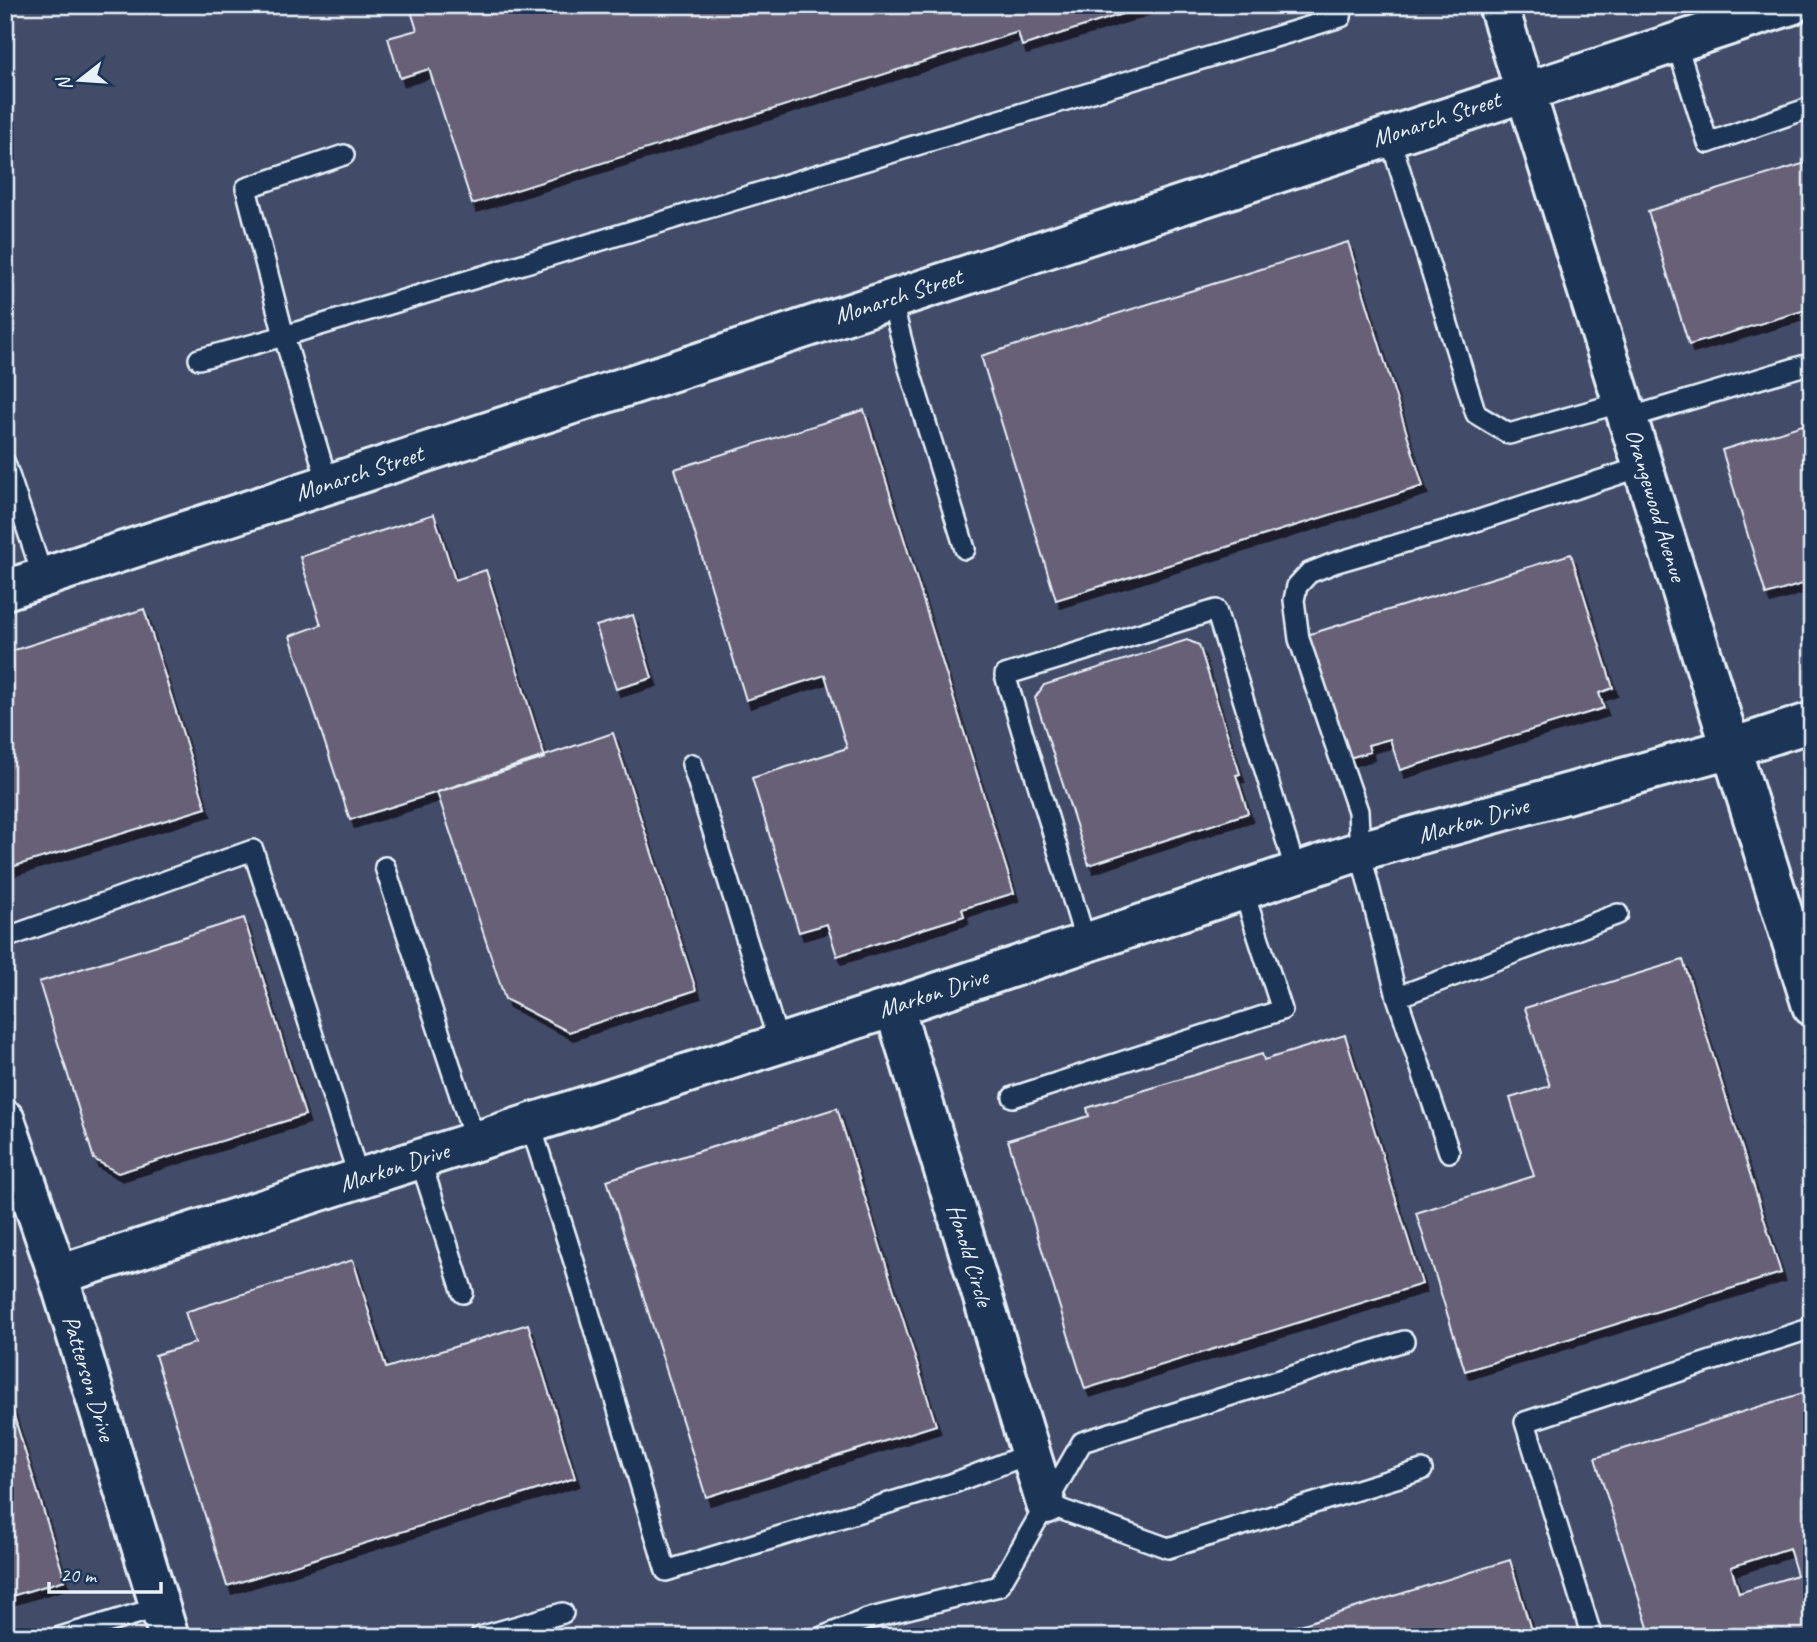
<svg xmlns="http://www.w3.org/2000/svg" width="1817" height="1642" font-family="Caveat,sans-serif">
<defs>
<filter id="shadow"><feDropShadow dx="4.5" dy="8" stdDeviation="0" flood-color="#0009"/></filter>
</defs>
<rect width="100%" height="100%" fill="#334261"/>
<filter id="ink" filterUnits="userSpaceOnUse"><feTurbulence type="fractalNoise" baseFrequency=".0143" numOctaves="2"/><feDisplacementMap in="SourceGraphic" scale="14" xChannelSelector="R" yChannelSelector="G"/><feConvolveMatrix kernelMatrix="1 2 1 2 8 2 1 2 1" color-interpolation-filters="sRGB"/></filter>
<g filter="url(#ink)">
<path fill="#434b68" d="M 5,5 L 1812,5 L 1812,1637 L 5,1637 Z"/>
<path fill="#676177" stroke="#e8f1f8" stroke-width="2" fill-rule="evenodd" filter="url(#shadow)" d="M 409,5 L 1150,5 L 1022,46 L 1018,32 L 472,204 L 429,69 L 400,78 L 388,38 L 417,30 Z
M 1812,161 L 1812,308 L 1689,345 L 1648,211 Z
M 1348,242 L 1423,486 L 1056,600 L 981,356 Z
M 864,410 L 1014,893 L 962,909 L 964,916 L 837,956 L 827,924 L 799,932 L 752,778 L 847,748 L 825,675 L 746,700 L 675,469 Z
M 1812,422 L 1812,581 L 1766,595 L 1722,450 Z
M 434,514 L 455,580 L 486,570 L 545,758 L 350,820 L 290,636 L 321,625 L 300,557 Z
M 1571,554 L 1613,688 L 1599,693 L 1604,708 L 1400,770 L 1390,739 L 1368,745 L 1370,752 L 1345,759 L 1307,635 Z
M 144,609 L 206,808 L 5,869 L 5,653 Z
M 633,615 L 652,678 L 616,689 L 596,626 Z
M 1187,640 L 1199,645 L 1240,774 L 1236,775 L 1248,813 L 1089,865 L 1035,698 L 1044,685 Z
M 613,733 L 696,990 L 569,1032 L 505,999 L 437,792 Z
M 244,918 L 305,1115 L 118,1173 L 94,1159 L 39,982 Z
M 1683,960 L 1781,1273 L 1465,1371 L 1416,1213 L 1534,1176 L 1510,1098 L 1550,1086 L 1525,1008 Z
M 1345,1035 L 1422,1284 L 1085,1389 L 1008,1140 L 1089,1116 L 1087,1108 L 1262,1054 L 1264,1060 Z
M 837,1108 L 936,1425 L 706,1497 L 607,1180 Z
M 353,1260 L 386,1368 L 528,1324 L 575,1478 L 227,1586 L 155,1355 L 195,1343 L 185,1312 Z
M 1812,1390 L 1812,1637 L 1651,1637 L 1595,1458 ZM 1789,1548 L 1797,1575 L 1739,1593 L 1731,1567 Z
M 8,1397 L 65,1580 L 5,1598 L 5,1398 Z
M 1510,1560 L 1533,1637 L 1261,1637 Z"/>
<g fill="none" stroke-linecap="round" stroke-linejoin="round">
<defs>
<path id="lane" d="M 1676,42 L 1708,143 L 1812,107
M 1389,135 L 1476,414 L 1509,434 L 1623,402
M 891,298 L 908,365 L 965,549
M 199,359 L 284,336 L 1341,17 L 1343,5
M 1628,418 L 1812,363
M 5,463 L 43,577
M 328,484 L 284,336 L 246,188 L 344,155
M 692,764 L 779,1044
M 385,867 L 475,1141
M 1618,914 L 1397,997 L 1360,851 L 1358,811 L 1299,639 L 1294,600 L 1297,586 L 1309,573 L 1334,563 L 1464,525 L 1644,466
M 5,938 L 253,850 L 359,1178
M 1086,943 L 1005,675 L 1216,610 L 1296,872
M 1397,997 L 1449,1152
M 1013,1097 L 1282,1010 L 1243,890
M 530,1123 L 575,1265 L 666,1571 L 951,1484 L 1031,1453
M 420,1159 L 463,1293
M 1046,1504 L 1168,1548 L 1422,1470
M 60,1637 L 160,1607
M 480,1637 L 563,1613
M 822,1637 L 867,1619 L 999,1586 L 1082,1442 L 1404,1341
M 1592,1637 L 1525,1422 L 1812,1328"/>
<path id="street" d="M 5,590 L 1791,5
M 894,1007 L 1046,1504
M 5,1120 L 58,1275 L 169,1637
M 58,1275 L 894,1007 L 1360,851 L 1731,748 L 1812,722"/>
<path id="secondary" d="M 1498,5 L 1812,1006"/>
</defs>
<use href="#lane" stroke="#e8f1f8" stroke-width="24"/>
<use href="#street" stroke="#e8f1f8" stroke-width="44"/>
<use href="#secondary" stroke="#e8f1f8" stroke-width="44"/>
<use href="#lane" stroke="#1d3557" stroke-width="19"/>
<use href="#street" stroke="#1d3557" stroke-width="38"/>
<use href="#secondary" stroke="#1d3557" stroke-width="38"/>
</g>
</g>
<g text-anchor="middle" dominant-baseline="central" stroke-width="7" stroke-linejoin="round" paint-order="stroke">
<g font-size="24" fill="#e8f1f8" stroke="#1d3557">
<text transform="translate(1436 119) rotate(-18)">Monarch Street</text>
<text transform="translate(898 296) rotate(-18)">Monarch Street</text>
<text transform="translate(359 473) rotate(-18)">Monarch Street</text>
<text transform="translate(1656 505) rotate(73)">Orangewood Avenue</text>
<text transform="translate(1473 820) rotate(-16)">Markon Drive</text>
<text transform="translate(933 993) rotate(-18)">Markon Drive</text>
<text transform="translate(394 1167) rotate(-18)">Markon Drive</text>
<text transform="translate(970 1255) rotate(73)">Honold Circle</text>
<text transform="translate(89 1378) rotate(73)">Patterson Drive</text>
</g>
</g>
<rect width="1817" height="1642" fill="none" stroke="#1d3557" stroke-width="28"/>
<rect x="14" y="14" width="1789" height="1614" fill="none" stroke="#e8f1f8" stroke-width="2.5" filter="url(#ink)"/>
<g transform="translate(80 80) rotate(253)" stroke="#1d3557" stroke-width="5" paint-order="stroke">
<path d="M0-5L12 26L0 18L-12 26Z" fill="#e8f1f8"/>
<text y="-10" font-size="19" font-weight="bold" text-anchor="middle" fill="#e8f1f8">N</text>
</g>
<path d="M49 1582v10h112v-10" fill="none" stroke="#e8f1f8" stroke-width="3.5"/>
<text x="60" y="1582" font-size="21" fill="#e8f1f8" stroke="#1d3557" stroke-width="5" paint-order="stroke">20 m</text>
</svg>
